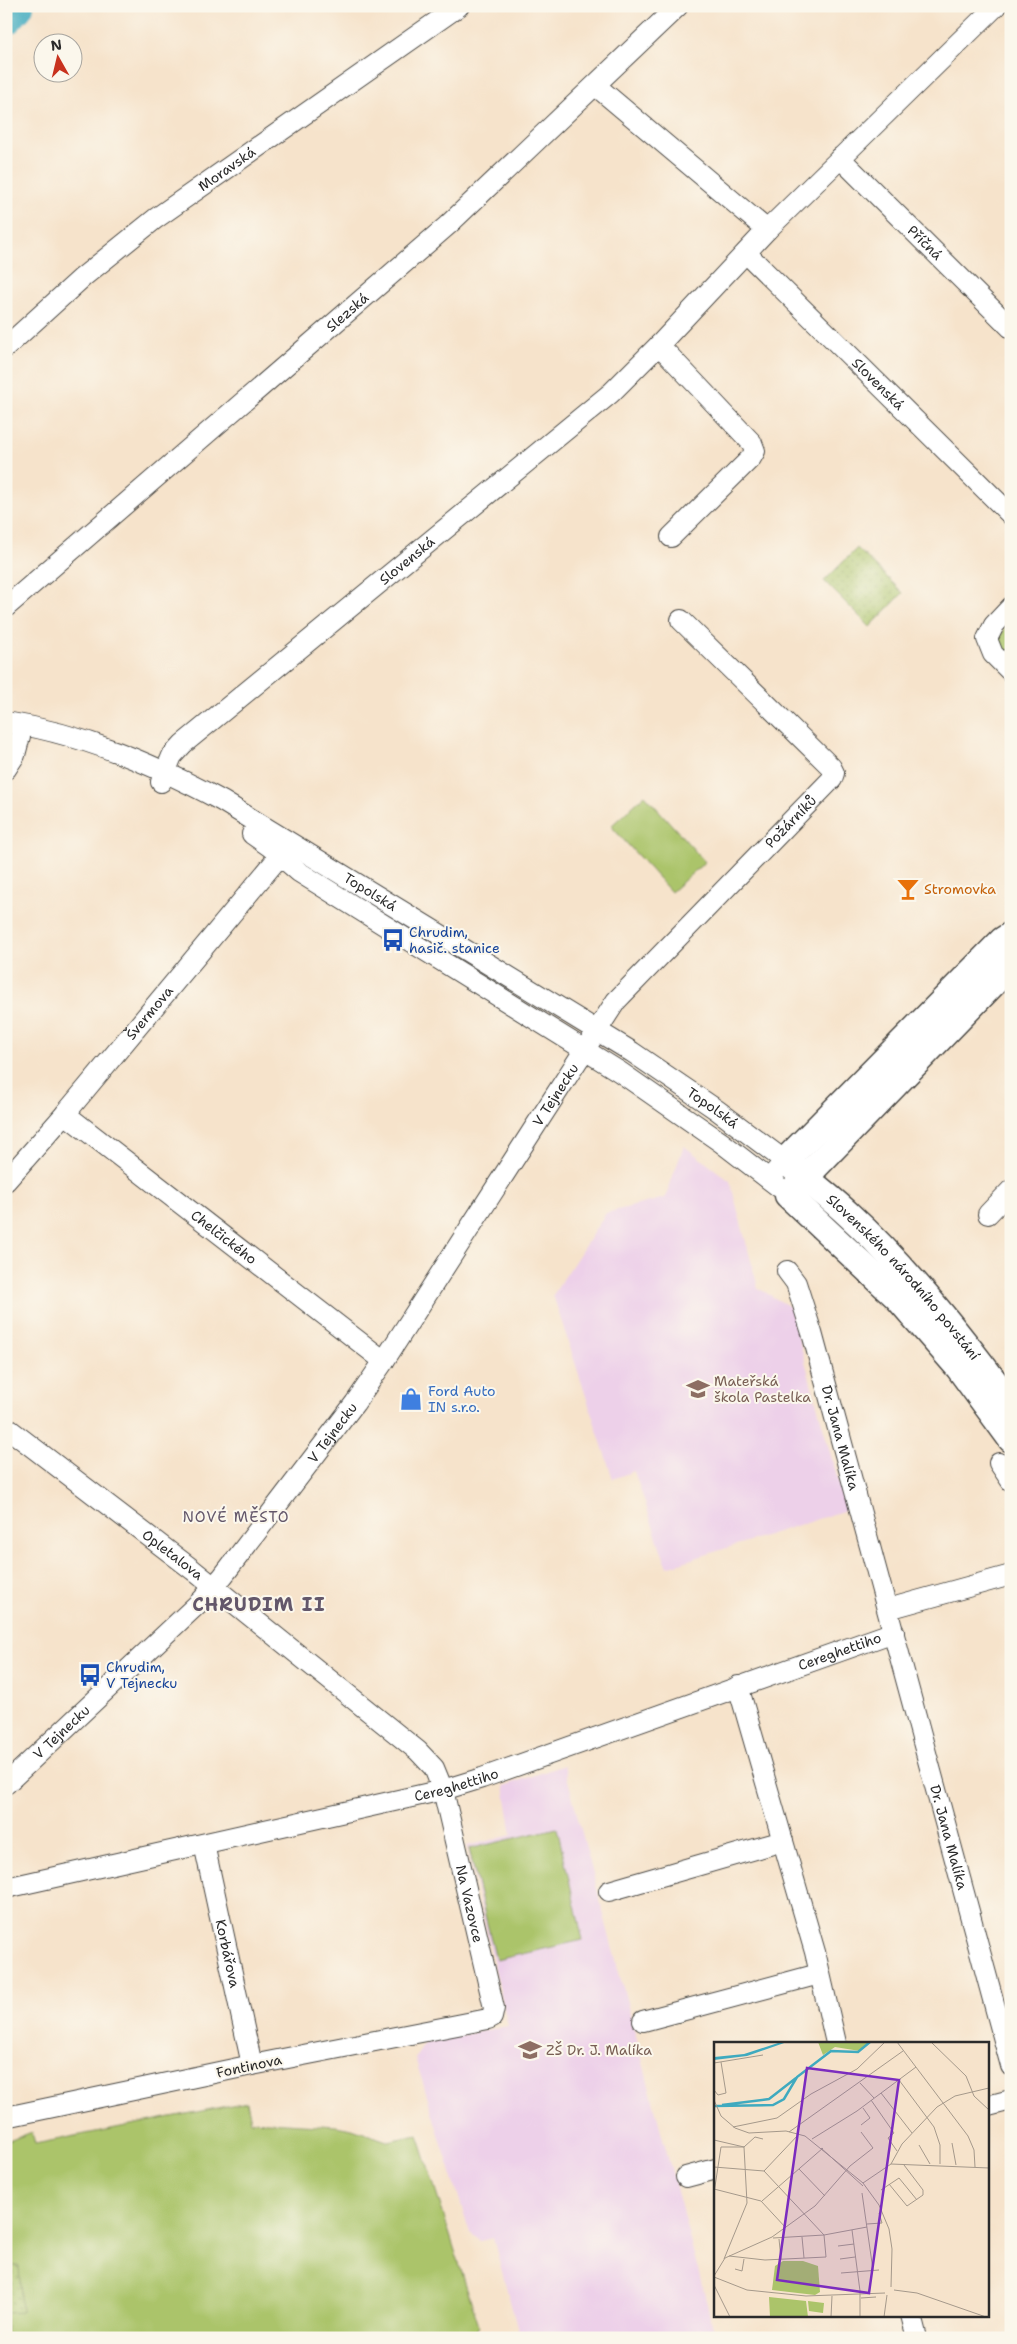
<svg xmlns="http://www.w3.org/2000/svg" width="1017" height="2344" font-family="'Shantell Sans',sans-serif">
<defs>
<pattern id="park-dots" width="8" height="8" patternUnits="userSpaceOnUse" patternTransform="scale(1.25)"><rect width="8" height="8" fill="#abc46a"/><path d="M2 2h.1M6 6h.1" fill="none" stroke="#8b9f57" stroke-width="1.8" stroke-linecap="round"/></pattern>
</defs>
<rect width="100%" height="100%" fill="#fbf7ec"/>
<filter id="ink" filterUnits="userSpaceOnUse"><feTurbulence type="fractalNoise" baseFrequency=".02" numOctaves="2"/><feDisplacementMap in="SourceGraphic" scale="10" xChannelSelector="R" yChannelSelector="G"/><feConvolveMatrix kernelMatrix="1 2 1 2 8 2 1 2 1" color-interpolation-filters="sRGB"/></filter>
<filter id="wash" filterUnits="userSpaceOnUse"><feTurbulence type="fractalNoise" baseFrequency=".0096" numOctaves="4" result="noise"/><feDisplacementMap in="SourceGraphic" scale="20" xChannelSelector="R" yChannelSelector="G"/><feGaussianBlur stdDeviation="1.12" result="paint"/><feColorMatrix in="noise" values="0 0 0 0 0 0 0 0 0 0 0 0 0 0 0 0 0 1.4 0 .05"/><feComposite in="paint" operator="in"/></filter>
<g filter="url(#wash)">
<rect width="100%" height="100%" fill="#f6e3cb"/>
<path fill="#edd0e9" d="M 684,1146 L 730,1181 L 758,1288 L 790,1307 L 846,1510 L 667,1567 L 634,1471 L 613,1479 L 553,1295 L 606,1213 L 665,1198 Z
M 564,1765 L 716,2338 L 520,2338 L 493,2238 L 480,2241 L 470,2233 L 415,2058 L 426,2042 L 508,2026 L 467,1846 L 512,1835 L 504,1786 Z"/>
<path fill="#abc46a" stroke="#6b784a" d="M 1011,619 L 1011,657 L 1001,652 L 998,638 Z
M 645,795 L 705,862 L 671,892 L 611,826 Z
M 557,1828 L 583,1940 L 496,1960 L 469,1849 Z
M 247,2102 L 251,2121 L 336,2126 L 352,2129 L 387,2141 L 418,2135 L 479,2326 L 474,2335 L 465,2338 L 6,2338 L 6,2142 L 32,2132 L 35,2144 Z"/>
<path fill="url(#park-dots)" stroke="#6b784a" d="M 857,548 L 903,593 L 870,627 L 824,581 Z
M 6,2266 L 19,2266 L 22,2312 L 6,2313 Z"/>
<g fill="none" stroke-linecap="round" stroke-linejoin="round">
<path stroke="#3faabf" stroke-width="36" d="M 6,17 L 16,6"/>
</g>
</g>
<g filter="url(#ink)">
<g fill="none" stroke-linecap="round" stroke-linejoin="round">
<defs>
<g id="minor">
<path d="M 596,86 L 767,230"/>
<path id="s1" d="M 840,158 L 1011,328"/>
<path id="s2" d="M 746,253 L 1011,515"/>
<path d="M 659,345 L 752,443 L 755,451 L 751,458 L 671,537"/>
<path id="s3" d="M 6,347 L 83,277 L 155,219 L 459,6"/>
<path id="s4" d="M 6,607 L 448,225 L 678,6"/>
<path d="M 1011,607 L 994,625 L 987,639 L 993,654 L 1011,672"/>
<path id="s5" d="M 6,722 C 83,734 154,764 222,801 L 632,1052 L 717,1110 L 785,1161 L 769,1179"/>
<path d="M 6,769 L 15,755 L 20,736"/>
<path id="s6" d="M 161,782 L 172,756 L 183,744 L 611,393 L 659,345 L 767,230 L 996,6"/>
<path d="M 252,834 L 269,846 L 299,872 L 620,1072 L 722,1143 L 779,1187"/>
<path id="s7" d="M 65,1114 L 384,1361"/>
<path id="s8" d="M 6,1181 L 65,1114 L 288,846"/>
<path d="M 988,1214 L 1011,1190"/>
<path id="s9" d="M 787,1271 L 796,1283 L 812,1333 L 1011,2066"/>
<path id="s10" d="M 6,1427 L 193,1570 L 418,1751 L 434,1768 L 443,1790 L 494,2008 L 492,2017 L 488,2019 L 252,2065 L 6,2117"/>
<path d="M 999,1463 L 1011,1481"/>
<path d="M 888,1609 L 1011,1575"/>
<path d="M 738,1686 L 815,1952 L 836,2043"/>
<path id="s11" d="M 6,1784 L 202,1600 L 223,1576 L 355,1403 L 384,1361 L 616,1001 L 832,779 L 834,773 L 831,767 L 681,620"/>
<path id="s12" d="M 204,1844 L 252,2065"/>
<path id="s13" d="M 6,1888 L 443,1790 L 482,1778 L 894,1632"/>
<path d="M 609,1891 L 783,1841"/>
<path d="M 643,2021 L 819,1974"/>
<path d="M 988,2106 L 1011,2100"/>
<path d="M 686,2177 L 716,2169"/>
<path d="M 911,2315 L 917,2338"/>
</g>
<g id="major">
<path id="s14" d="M 1011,935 L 1003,940 L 785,1161 C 806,1179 829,1196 849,1215 C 908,1269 964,1340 1011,1404"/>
<path d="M 1011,965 L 788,1195 L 897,1297 L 959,1368 L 1011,1439"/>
</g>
</defs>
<use href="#minor" stroke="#494743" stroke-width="22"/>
<use href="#major" stroke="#494743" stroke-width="29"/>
<use href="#minor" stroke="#fff" stroke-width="20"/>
<use href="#major" stroke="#fff" stroke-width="26"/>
</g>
</g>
<defs>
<symbol id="bar-bare" viewBox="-9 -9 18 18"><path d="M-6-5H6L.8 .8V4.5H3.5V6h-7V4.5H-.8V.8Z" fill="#e8710a" stroke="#fbf7ec" stroke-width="2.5" paint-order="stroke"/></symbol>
<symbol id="bus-bare" viewBox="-9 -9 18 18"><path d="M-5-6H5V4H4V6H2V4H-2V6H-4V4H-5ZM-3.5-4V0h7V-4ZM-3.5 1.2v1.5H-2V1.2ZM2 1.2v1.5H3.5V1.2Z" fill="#1a4fb4" stroke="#fbf7ec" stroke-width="2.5" paint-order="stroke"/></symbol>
<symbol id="school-bare" viewBox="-9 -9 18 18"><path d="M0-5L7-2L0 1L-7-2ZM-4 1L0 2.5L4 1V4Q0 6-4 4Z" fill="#8d6e63" stroke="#fbf7ec" stroke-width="2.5" paint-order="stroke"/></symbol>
<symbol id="shop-bare" viewBox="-9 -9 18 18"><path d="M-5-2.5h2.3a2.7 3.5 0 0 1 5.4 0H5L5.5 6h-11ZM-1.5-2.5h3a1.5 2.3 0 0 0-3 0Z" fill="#3f7fe0" stroke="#fbf7ec" stroke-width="2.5" paint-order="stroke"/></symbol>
</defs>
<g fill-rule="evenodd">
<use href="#bar-bare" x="892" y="873" width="32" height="32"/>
<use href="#bus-bare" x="377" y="924" width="32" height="32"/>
<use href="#school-bare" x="682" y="1373" width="32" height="32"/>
<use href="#shop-bare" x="395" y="1383" width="32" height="32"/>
<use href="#bus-bare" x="74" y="1659" width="32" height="32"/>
<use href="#school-bare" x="514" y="2034" width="32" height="32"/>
</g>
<g text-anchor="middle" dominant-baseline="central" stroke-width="4" stroke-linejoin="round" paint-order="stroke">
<g font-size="14" fill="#2b2b2b" stroke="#fbf7ec">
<text stroke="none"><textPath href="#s3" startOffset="284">Moravská</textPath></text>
<text stroke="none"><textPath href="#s1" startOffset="120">Příčná</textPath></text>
<text stroke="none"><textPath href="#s4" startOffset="451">Slezská</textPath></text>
<text stroke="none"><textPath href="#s2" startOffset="186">Slovenská</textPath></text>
<text stroke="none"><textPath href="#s6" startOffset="334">Slovenská</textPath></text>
<text stroke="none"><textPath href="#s11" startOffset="1248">Požárníků</textPath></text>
<text stroke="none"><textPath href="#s5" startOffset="405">Topolská</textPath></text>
<text stroke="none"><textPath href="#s8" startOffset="221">Švermova</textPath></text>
<text stroke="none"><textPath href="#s11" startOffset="886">V Tejnecku</textPath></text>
<text stroke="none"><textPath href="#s5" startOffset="810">Topolská</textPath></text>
<text stroke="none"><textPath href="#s7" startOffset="201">Chelčického</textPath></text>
<text stroke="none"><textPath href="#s14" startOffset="486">Slovenského národního povstání</textPath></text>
<text stroke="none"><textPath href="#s11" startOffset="481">V Tejnecku</textPath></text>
<text stroke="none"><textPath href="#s9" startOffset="176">Dr. Jana Malíka</textPath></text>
<text stroke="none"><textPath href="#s10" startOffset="210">Opletalova</textPath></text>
<text stroke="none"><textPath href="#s13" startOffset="868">Cereghettiho</textPath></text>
<text stroke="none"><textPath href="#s11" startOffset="76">V Tejnecku</textPath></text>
<text stroke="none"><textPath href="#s13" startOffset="462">Cereghettiho</textPath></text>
<text stroke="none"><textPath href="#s9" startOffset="590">Dr. Jana Malíka</textPath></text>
<text stroke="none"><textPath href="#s10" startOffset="688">Na Vazovce</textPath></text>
<text stroke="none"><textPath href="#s12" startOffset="112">Korbářova</textPath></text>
<text transform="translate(249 2066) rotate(-12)">Fontinova</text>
</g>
<g font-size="14" fill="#c56008" stroke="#fbf7ec" text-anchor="start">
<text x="924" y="889">Stromovka</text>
</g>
<g font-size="14" fill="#164399" stroke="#fbf7ec" text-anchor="start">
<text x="409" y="932">Chrudim,<tspan x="409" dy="16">hasič. stanice</tspan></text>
<text x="106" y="1667">Chrudim,<tspan x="106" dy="16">V Tejnecku</tspan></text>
</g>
<g font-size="14" fill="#785e54" stroke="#fbf7ec" text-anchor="start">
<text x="714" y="1381">Mateřská<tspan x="714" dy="16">škola Pastelka</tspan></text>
<text x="546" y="2050">ZŠ Dr. J. Malíka</text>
</g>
<g font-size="14" fill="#366cbe" stroke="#fbf7ec" text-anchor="start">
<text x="428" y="1391">Ford Auto<tspan x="428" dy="16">IN s.r.o.</tspan></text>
</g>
<g font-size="15" letter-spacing="1" fill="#63576a" stroke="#fbf7ec">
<text x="236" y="1517">NOVÉ MĚSTO</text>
</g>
<g font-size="19" font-weight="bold" letter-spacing="1" fill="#63576a" stroke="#fbf7ec">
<text x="259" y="1604">CHRUDIM II</text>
</g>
</g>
<g transform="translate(714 2042)">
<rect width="275" height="275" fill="#f6e3cb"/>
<path d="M 89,219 L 104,224 L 106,250 L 101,253 L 58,248 L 61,224 L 69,219 Z" fill="#abc46a"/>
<path d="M 55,255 L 92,259 L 94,275 L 56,275 ZM 94,259 L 110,261 L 109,271 L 95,269 Z" fill="#abc46a"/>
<path d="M 104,0 L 155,0 L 146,9 L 121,5 L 109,13 Z" fill="#abc46a"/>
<path d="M 67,0 L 73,0 L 33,14 L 0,18 L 0,15 L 30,12 Z" fill="#3faabf"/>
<path fill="none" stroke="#3faabf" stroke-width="2.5" d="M 8,63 L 55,57 L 82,36M 0,64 L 59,63 L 70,57 L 83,35 L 117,9 L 144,10 L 156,0"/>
<path fill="none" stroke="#a5998b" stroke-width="1" d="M 183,0 L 254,94 L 260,108 L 261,125M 217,0 L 252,34 L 260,54 L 275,68M 0,21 L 49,13M 185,38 L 220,85 L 226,103 L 226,122M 146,41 L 160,56M 0,48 L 4,53 L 12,51 L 7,20M 167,51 L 198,91M 0,58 L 7,74 L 21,86 L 35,91 L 72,89 L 91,94 L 149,141M 157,58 L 180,91M 147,83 L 156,76 L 149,66M 19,85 L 63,76 L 97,52 L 143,27 L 171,0M 75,90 L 189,9M 180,91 L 174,96 L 183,109M 98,97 L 143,69 L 202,25M 0,98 L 30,105 L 41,95 L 49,97M 238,101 L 242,123M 205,103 L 216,122M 107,106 L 149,144M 177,122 L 188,102 L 223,65 L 241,54 L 275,46M 0,125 L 50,129 L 110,193 L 112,215 L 51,218 L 15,214M 85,127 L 111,154M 50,129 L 85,92M 175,142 L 193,164 L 209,153 L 209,148 L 190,123M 0,147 L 47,159 L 72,186M 167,148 L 185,136 L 203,158M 0,151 L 7,105 L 30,105 L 33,161 L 10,217M 148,151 L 159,228M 48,159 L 109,106M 153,182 L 168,181 L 165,171M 138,188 L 146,249 L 146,275M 88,195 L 90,216M 59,196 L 110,193 L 153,185M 65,197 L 67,217M 124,204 L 140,202M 126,217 L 141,215M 21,227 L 28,229 L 30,217M 127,231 L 165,228M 0,234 L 11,216 L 58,195 L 101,164 L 136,124 L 159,106 L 147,90M 0,235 L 33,248 L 92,254 L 171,251M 0,243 L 16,275M 177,245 L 178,207 L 175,187 L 165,163 L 149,141 L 177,122 L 275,126M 180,248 L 203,251 L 272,275M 147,256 L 162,255M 117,275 L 118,254M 170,275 L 173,253"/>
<path fill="#7b2cbf" fill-opacity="0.15" stroke="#7b2cbf" stroke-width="2.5" d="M 93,26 L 185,38 L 155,251 L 63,238 Z"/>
<rect width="275" height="275" fill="none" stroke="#2b2b2b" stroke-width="2.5"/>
</g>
<rect width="1017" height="2344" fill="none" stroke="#fbf7ec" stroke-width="25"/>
<g transform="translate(58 58) rotate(352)"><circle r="24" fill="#fbf7ec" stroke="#a8a59f"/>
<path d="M0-4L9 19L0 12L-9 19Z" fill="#c8321e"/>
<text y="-8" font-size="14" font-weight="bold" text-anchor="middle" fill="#2b2b2b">N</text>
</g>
</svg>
